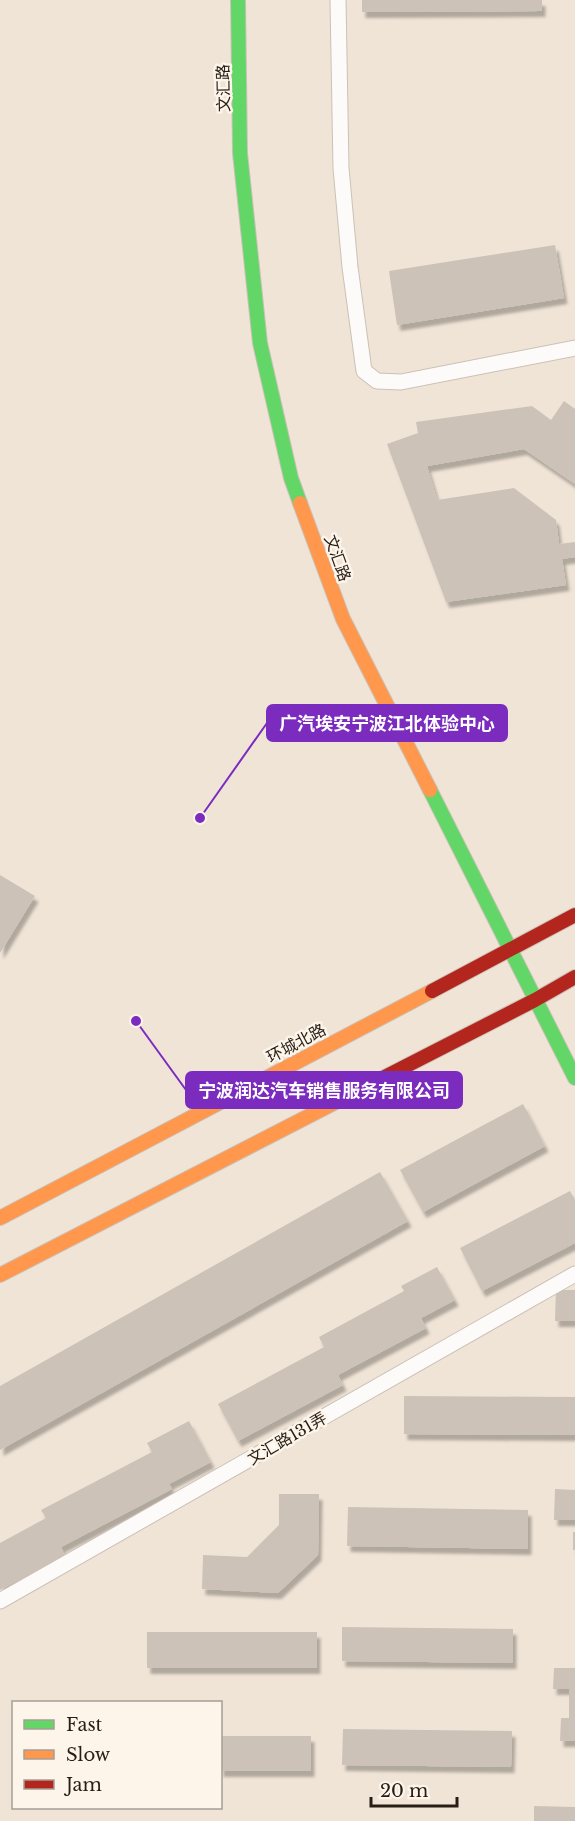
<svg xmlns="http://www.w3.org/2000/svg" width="575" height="1821" font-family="'Libre Baskerville','Noto Sans SC',serif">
<defs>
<filter id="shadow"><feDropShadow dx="3.5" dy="6" stdDeviation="1.5" flood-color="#0004"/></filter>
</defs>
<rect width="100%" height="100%" fill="#f0e4d6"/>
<path fill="#ccc2b7" filter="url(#shadow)" d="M 362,0 L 542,0 L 542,11 L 362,12 Z
M 555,245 L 564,298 L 397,325 L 389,271 Z
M 564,401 L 575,409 L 575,484 L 524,449 L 427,466 L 437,500 L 514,488 L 556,520 L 559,544 L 575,542 L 575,557 L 562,559 L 566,585 L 446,602 L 387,444 L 418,433 L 416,422 L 532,406 L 551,420 Z
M 0,875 L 35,896 L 0,953 Z
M 523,1104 L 545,1146 L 423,1212 L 400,1170 Z
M 380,1172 L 408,1221 L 0,1450 L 0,1386 Z
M 570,1191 L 575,1200 L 575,1243 L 482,1291 L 460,1248 Z
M 437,1267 L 455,1300 L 421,1318 L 426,1328 L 338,1375 L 343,1385 L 238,1441 L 218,1404 L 324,1347 L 319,1337 L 404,1291 L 401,1286 Z
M 556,1290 L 575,1290 L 575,1321 L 555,1321 Z
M 404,1396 L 575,1397 L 575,1435 L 404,1434 Z
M 189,1421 L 211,1462 L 169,1484 L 172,1489 L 61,1547 L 65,1556 L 0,1590 L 0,1543 L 46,1518 L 41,1510 L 152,1452 L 147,1443 Z
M 555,1489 L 575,1490 L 575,1520 L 554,1520 Z
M 279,1494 L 319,1494 L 318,1555 L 278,1593 L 202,1589 L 203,1555 L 247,1557 L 279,1525 Z
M 348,1507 L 528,1510 L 528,1549 L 347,1546 Z
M 573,1532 L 575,1532 L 575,1550 L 573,1550 Z
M 342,1627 L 513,1629 L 513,1663 L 342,1661 Z
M 147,1632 L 317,1632 L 317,1668 L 147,1668 Z
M 554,1668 L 575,1668 L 575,1741 L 560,1741 L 561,1718 L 569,1718 L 569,1689 L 553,1689 Z
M 343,1729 L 512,1731 L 511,1767 L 342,1765 Z
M 220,1736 L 311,1736 L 311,1771 L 220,1771 Z
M 534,1806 L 575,1807 L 575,1821 L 534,1821 Z"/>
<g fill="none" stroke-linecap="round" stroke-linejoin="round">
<defs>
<path id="lane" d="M 338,0 L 341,168 L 350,267 L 364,371 L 377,381 L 401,382 L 575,348
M 0,1601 L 575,1274"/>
<path id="fast" d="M 238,0 L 240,153 L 260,343 L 291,478 L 300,503
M 430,790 L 575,1078"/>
<path id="slow" d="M 300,503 L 343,619 L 430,790
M 0,1218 L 432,991
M 0,1275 L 371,1084"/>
<path id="jam" d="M 432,991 L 575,915
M 371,1084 L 535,1000 L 575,977"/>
</defs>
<use href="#lane" stroke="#cbc1b7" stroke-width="17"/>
<use href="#fast" stroke="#cbc1b7" stroke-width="16"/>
<use href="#slow" stroke="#cbc1b7" stroke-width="16"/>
<use href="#jam" stroke="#cbc1b7" stroke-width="16"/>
<use href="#lane" stroke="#fdfbf9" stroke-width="15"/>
<use href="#fast" stroke="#63d668" stroke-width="14"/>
<use href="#slow" stroke="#ff974d" stroke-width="14"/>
<use href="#jam" stroke="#b3261e" stroke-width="14"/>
</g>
<g text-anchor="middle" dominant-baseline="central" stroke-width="5" stroke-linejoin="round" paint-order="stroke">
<g font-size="16" fill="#261e15" stroke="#fdf4ea">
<text transform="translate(223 88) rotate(-91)">文汇路</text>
<text transform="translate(338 558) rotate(70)">文汇路</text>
<text transform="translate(296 1043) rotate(-28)">环城北路</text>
<text transform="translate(287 1438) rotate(-30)">文汇路131弄</text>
</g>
</g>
<path fill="none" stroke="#7b2cbf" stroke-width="2" d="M200 818L267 723M136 1021L186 1090"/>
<g fill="#7b2cbf" stroke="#fdf4ea" stroke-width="2">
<circle cx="200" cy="818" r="6"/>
<circle cx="136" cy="1021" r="6"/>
</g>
<g fill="#7b2cbf" stroke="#7b2cbf" stroke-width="2">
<rect x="267" y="705" width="240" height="36" rx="6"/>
<rect x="186" y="1072" width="276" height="36" rx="6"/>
</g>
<g font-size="18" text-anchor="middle" font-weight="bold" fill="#fff">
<text x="387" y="730">广汽埃安宁波江北体验中心</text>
<text x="324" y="1097">宁波润达汽车销售服务有限公司</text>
</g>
<rect x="12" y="1701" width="210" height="108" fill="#fdf4ea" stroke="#a79e95" stroke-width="1.5"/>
<rect x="24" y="1720" width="30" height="9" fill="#63d668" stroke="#a79e95" stroke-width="1.5"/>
<text x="66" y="1731" font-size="18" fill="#261e15">Fast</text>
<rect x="24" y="1750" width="30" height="9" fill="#ff974d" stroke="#a79e95" stroke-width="1.5"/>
<text x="66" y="1761" font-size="18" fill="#261e15">Slow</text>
<rect x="24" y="1780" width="30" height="9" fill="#b3261e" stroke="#a79e95" stroke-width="1.5"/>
<text x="66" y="1791" font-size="18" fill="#261e15">Jam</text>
<path d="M371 1797v9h86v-9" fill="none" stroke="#261e15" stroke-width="3"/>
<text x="380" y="1797" font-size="18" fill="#261e15" stroke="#fdf4ea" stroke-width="4.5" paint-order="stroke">20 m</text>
</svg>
